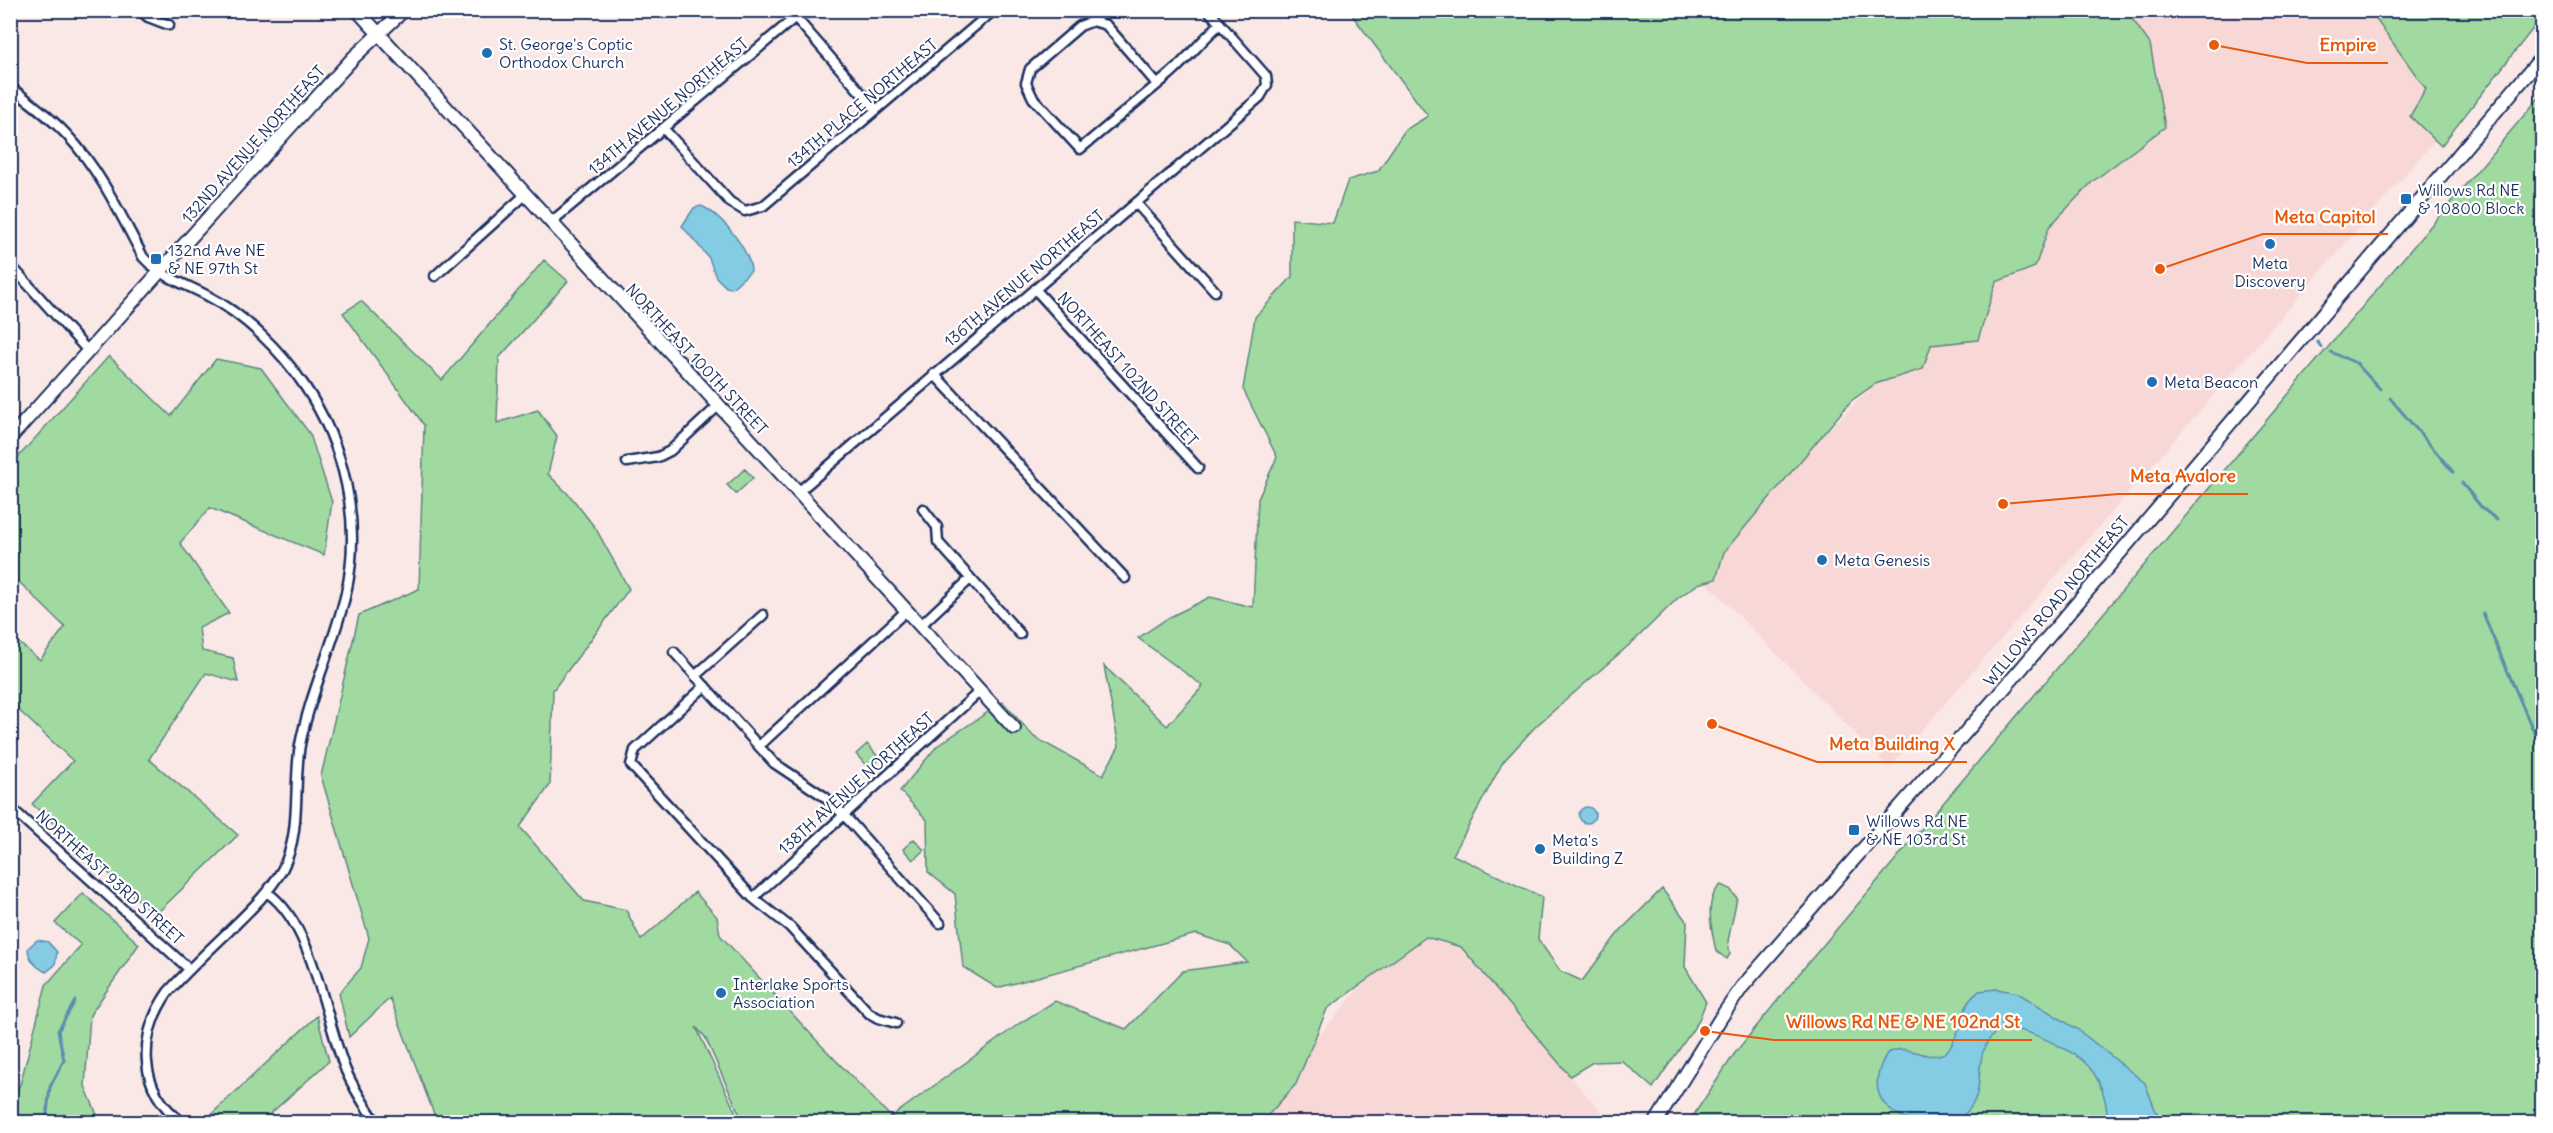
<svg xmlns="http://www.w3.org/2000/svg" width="2553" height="1133" font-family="Delius,sans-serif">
<rect width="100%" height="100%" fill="#fae8e7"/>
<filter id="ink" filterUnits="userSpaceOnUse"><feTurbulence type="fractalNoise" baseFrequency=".0167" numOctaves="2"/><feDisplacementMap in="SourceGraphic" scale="12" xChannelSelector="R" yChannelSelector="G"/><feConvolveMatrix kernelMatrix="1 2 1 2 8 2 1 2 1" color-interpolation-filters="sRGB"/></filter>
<g filter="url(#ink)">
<path fill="#f7d8d6" d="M 2102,11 L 2407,11 L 2473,97 L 1889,768 L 1692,568 L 2137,119 Z
M 1426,932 L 1460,949 L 1610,1122 L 1244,1122 L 1390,953 Z"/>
<path fill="#a0daa0" stroke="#5e847f" stroke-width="1.5" d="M 2126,10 L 2150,44 L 2165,127 L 2092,182 L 2049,227 L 2035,267 L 1996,282 L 1978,340 L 1931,345 L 1923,369 L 1875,384 L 1851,401 L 1724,552 L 1716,579 L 1698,584 L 1678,598 L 1636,639 L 1536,726 L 1503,762 L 1453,855 L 1542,897 L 1538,939 L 1560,971 L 1582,981 L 1619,932 L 1662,889 L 1687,922 L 1685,967 L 1706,1002 L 1698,1022 L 1653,1088 L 1622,1061 L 1593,1062 L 1570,1076 L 1461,947 L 1426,937 L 1327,1009 L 1296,1084 L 1262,1122 L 743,1122 L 705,1037 L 696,1027 L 740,1122 L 437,1122 L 390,998 L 349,1037 L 339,993 L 361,968 L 369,938 L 321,776 L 359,615 L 419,589 L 424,425 L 343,313 L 361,301 L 442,380 L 544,260 L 568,281 L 499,358 L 497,423 L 538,410 L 557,436 L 548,474 L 572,498 L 596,529 L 629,589 L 553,690 L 550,785 L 520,827 L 584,901 L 626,910 L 641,940 L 695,892 L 717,917 L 720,935 L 819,1043 L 891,1117 L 1020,1023 L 1055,1001 L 1126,1029 L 1183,971 L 1247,962 L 1230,945 L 1196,934 L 997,988 L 963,967 L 955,894 L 928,872 L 927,820 L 900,791 L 937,746 L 1003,702 L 1034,737 L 1103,775 L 1119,746 L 1104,666 L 1167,726 L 1203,686 L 1138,638 L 1168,618 L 1210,597 L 1253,607 L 1258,499 L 1277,457 L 1243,389 L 1255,317 L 1292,277 L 1292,219 L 1333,223 L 1348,180 L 1378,171 L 1405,130 L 1428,116 L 1349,11 Z
M 2542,10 L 2542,17 L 2441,146 L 2410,116 L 2426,89 L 2370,11 Z
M 2542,94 L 2542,1122 L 1689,1122 L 1735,1053 L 1798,975 Z
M 109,356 L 171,416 L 216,359 L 261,368 L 310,434 L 332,502 L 324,555 L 210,508 L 180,543 L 229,613 L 199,628 L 202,651 L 233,658 L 238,682 L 206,673 L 149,759 L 238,835 L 155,915 L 32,804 L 73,761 L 11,703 L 11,641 L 13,638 L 40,660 L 65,627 L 11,574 L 11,465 Z
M 745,469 L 753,478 L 736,494 L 727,485 Z
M 867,744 L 880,759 L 869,769 L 856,754 Z
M 914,839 L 924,850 L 913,860 L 903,849 Z
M 1721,885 L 1730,889 L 1737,898 L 1728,941 L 1730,954 L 1727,959 L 1716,951 C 1712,932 1703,899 1721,885 Z
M 83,893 L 139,944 L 90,1015 L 85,1086 L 100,1122 L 11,1122 L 11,1100 L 20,1085 L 46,985 L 81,945 L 55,923 Z
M 317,1016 L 329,1061 L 261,1122 L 203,1122 Z"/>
<path fill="#84cce4" stroke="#5a8dae" stroke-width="1.5" d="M 701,206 C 721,214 750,250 751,271 L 732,288 L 726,287 L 716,277 L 709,258 L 682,226 L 694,208 Z
M1579 815a8 8 0 1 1 16 0a8 8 0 1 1-16 0Z
M 37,940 L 48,942 L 57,952 L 55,965 L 46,972 C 36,967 28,960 28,948 Z
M 1997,989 L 2018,993 L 2077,1029 L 2145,1083 L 2156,1112 L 2166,1122 L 2107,1122 C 2108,1102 2100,1075 2083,1061 C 2069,1049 2011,1018 1995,1033 C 1967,1059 1993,1094 1960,1118 C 1953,1124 1942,1122 1934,1122 C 1889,1122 1862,1096 1887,1053 C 1908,1042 1923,1061 1942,1054 C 1956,1050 1962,1013 1969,1001 C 1972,997 1976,994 1979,991 Z"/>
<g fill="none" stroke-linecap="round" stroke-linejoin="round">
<path stroke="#5a8dae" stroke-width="3" d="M 2317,341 L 2321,347
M 2331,352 L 2356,363 L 2380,389
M 2390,398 L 2453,472
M 2462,483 L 2482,508 L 2497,520
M 2483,614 L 2542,751
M 46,1122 L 50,1087 L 64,1060 L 58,1031 L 75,1001"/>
<defs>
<path id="street" d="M 140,10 L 148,17 L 169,25
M 789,10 L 876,110
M 1157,84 L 1106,25 L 1093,21 L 1080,26 L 1030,69 L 1026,83 L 1033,98 L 1080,149 L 1170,74 C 1187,59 1202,40 1220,24
M 10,87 C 30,102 50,117 67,135 C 100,170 121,215 143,257 C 162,278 184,283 208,296 C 245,315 281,351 304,385 C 345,445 362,522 346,593 C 334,644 310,693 300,745 C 293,785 302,833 282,870 C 268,894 248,912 229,931 C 208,951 187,971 168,992 C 138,1035 137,1089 182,1122
M 664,129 L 730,202 L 745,211 L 763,206 L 994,10
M 1136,203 L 1215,291
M 550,223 L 804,10
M 15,270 L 88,351
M 435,276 L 525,195
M 1035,289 L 1198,468
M 934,374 L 1125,578
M 627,462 L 658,457 L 670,451 L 718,406
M 797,493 L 1260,97 L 1267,85 L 1266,76 L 1208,10
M 923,509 L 937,527 L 938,542 L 1020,634
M 920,626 L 970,579
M 674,652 L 774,763 L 825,797 L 844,815 L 940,923
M 695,676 L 763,615
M 705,686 L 635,750 L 631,765 L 753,898 L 790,927 L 869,1013 L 878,1018 L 896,1023
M 759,746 L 906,611
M 10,807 L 189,969
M 268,893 C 314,926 325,1020 346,1071 C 354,1089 365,1106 376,1122
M 753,898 L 980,691"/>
<path id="secondary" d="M 357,10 L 1014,728
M 10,438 L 308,107 L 354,57 L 404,10
M 1656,1122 L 1720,1019 L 1742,987 L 2021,669 L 2542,57"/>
</defs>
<use href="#street" stroke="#1b2f5e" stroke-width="13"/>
<use href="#secondary" stroke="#1b2f5e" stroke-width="16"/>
<use href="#street" stroke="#fff" stroke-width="8"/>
<use href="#secondary" stroke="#fff" stroke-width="12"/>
</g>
</g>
<g fill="#1f6fb2" stroke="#fff" stroke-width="2">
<circle cx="487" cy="53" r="6"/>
<rect x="2400" y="193" width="12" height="12" rx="3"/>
<circle cx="2270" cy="244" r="6"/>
<rect x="150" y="253" width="12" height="12" rx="3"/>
<circle cx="2152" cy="382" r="6"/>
<circle cx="1822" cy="560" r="6"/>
<rect x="1848" y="824" width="12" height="12" rx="3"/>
<circle cx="1540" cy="849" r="6"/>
<circle cx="721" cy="993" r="6"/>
</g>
<g text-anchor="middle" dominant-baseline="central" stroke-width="4.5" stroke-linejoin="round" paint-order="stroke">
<g font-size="16" fill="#1b2f5e" stroke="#fff" text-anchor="start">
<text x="499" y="44">St. George's Coptic<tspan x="499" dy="18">Orthodox Church</tspan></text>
<text x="2418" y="190">Willows Rd NE<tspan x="2418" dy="18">&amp; 10800 Block</tspan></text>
<text x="168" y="250">132nd Ave NE<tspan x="168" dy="18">&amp; NE 97th St</tspan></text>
<text x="2270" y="263" text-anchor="middle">Meta<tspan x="2270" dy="18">Discovery</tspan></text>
<text x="2164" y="382">Meta Beacon</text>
<text x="1834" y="560">Meta Genesis</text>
<text x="1866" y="821">Willows Rd NE<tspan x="1866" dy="18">&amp; NE 103rd St</tspan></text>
<text x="1552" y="840">Meta's<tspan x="1552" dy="18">Building Z</tspan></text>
<text x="733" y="984">Interlake Sports<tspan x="733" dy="18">Association</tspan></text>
</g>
<g font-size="16" fill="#1b2f5e" stroke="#fff">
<text transform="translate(862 103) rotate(-40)">134TH PLACE NORTHEAST</text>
<text transform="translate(668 106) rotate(-40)">134TH AVENUE NORTHEAST</text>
<text transform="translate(253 144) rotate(-48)">132ND AVENUE NORTHEAST</text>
<text transform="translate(1024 278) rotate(-40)">136TH AVENUE NORTHEAST</text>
<text transform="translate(697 359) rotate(47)">NORTHEAST 100TH STREET</text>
<text transform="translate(1128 369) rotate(48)">NORTHEAST 102ND STREET</text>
<text transform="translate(2056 601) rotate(-50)">WILLOWS ROAD NORTHEAST</text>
<text transform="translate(856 783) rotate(-42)">138TH AVENUE NORTHEAST</text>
<text transform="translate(110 877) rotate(42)">NORTHEAST 93RD STREET</text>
</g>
</g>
<path fill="none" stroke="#e8590c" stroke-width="2" d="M2214 45L2307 63H2388M2160 269L2263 234H2388M2003 504L2118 494H2248M1712 724L1817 762H1967M1705 1031L1774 1040H2032"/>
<g fill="#e8590c" stroke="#fff" stroke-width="2">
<circle cx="2214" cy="45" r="6"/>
<circle cx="2160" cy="269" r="6"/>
<circle cx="2003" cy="504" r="6"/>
<circle cx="1712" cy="724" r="6"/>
<circle cx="1705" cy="1031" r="6"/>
</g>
<g font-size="18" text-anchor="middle" font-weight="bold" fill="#e8590c" stroke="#fff" stroke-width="4.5" stroke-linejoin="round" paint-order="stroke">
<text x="2348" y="51">Empire</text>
<text x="2325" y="223">Meta Capitol</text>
<text x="2183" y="482">Meta Avalore</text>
<text x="1892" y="750">Meta Building X</text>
<text x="1903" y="1028">Willows Rd NE &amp; NE 102nd St</text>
</g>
<rect width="2553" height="1133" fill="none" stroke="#fff" stroke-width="36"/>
<rect x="18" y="18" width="2517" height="1097" fill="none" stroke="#1b2f5e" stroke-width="2" filter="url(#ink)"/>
</svg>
